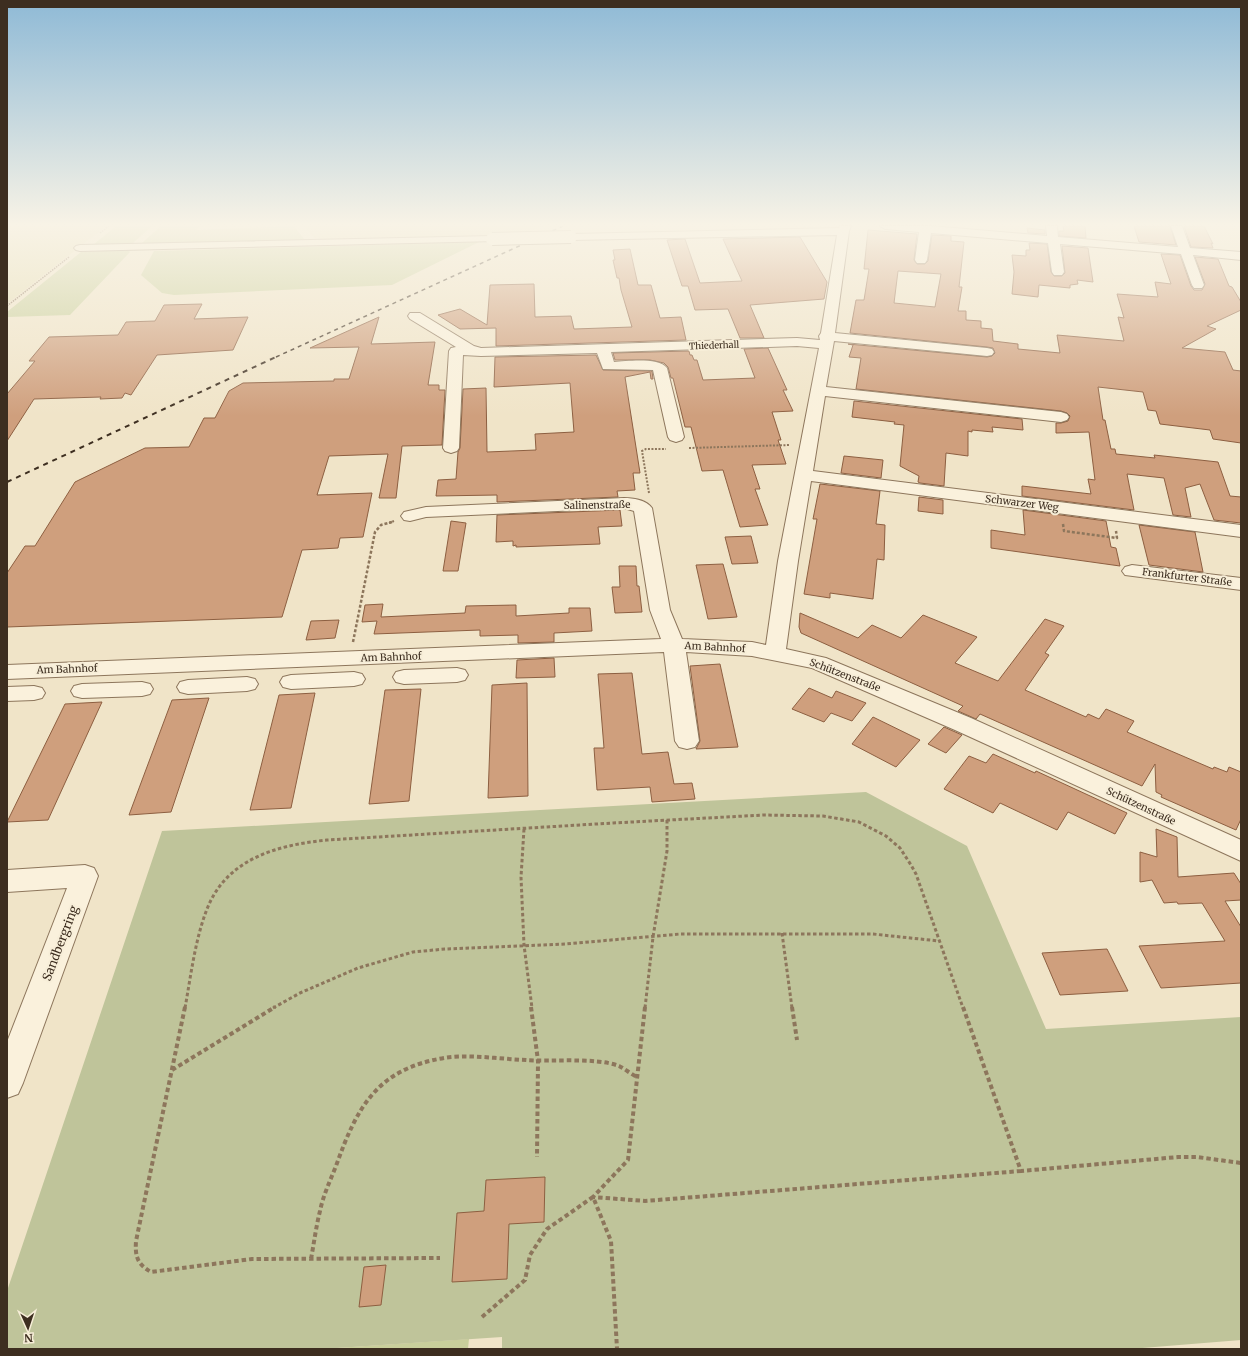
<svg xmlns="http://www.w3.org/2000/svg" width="1248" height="1356" font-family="Merriweather,serif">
<rect width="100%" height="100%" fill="#f0e4c8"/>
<path fill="#e6deb5" d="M 106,226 L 7,304 L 7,227 Z
M 305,226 L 542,226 L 524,235 L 322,240 L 314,238 Z"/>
<path fill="#c9cf9b" d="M 116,226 L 152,226 L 132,244 L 125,246 L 95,246 L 93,245 Z
M 161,226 L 200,226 L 196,230 L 294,226 L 304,239 L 300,241 L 144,245 L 142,243 Z
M 479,242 L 392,285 L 174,295 L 162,293 L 141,275 L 154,251 Z
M 128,250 L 130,252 L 70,315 L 7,317 L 7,312 L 81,252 Z
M 469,1339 L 468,1349 L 322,1349 Z"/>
<path fill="#bfc49a" d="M 866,792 L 967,846 L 1046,1029 L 1241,1017 L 1241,1340 L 1130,1349 L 502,1349 L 502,1337 L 322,1349 L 7,1349 L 7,1291 L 162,831 Z"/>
<path fill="#cf9f7d" stroke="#8d5f41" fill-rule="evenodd" d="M 1063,226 L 1085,226 L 1086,238 L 1059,236 L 1059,231 L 1064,231 Z
M 1134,226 L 1170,226 L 1176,245 L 1139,242 Z
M 1184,226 L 1204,226 L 1213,244 L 1211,243 L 1213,248 L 1191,247 Z
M 1027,228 L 1045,230 L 1045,234 L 1028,233 Z
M 868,230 L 917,234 L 914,260 L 917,264 L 925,264 L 928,261 L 932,235 L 951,236 L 951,241 L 964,242 L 959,287 L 962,287 L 958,311 L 966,311 L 966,320 L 981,321 L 981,328 L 992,329 L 993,341 L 1018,344 L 1018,349 L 1060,353 L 1057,335 L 1124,341 L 1118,317 L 1124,318 L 1117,294 L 1158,297 L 1155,282 L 1171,284 L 1161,254 L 1180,255 L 1191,286 L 1194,290 L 1202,290 L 1205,284 L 1195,257 L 1218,259 L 1229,286 L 1232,287 L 1241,302 L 1241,310 L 1207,326 L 1216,329 L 1182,348 L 1225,352 L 1233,370 L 1241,371 L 1241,443 L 1213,439 L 1210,430 L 1160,424 L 1156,411 L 1148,410 L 1143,392 L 1098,387 L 1103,420 L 1105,420 L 1111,449 L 1115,449 L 1116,454 L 1155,458 L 1154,455 L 1218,462 L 1230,496 L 1241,497 L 1241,523 L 1214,520 L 1200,484 L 1185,488 L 1191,517 L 1173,515 L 1164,478 L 1127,474 L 1134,510 L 1022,496 L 1022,486 L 1091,494 L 1088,479 L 1095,480 L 1089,432 L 1056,433 L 1056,423 L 1061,423 L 1068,421 L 1070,416 L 1067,413 L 1061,411 L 856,389 L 861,358 L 849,357 L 853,345 L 848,344 L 987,357 L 992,356 L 995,353 L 993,348 L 987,347 L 850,333 L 856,300 L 864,300 L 869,269 L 864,269 ZM 898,271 L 941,274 L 935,307 L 894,303 Z
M 800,237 L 827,282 L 824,299 L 750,305 L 764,338 L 740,338 L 728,309 L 695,310 L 688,286 L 682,286 L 667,240 L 685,239 L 700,283 L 742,281 L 723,239 Z
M 1029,243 L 1047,244 L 1051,272 L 1054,276 L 1062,276 L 1065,273 L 1062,246 L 1088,248 L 1093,282 L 1077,280 L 1078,284 L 1070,285 L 1070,288 L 1039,285 L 1038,297 L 1012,294 L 1014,272 L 1012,255 L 1026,256 L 1026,250 L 1030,250 Z
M 630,249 L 638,285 L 651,285 L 660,318 L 681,317 L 686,340 L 496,346 L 496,328 L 460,329 L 438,315 L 460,309 L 487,325 L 490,285 L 534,284 L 535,317 L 571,316 L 574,329 L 632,327 L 621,290 L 619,278 L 617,278 L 613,260 L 615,260 L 613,250 Z
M 202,304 L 194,319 L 248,317 L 233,350 L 157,355 L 131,395 L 125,393 L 122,398 L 100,399 L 101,397 L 34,399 L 7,441 L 7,394 L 35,361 L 29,361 L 49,337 L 118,335 L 126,322 L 155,321 L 164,305 Z
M 379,317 L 371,344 L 435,342 L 428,385 L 439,385 L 439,390 L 445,390 L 442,445 L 402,446 L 396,498 L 379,498 L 388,454 L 329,456 L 317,495 L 372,493 L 363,537 L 340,538 L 338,548 L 302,550 L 282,617 L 7,627 L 7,573 L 25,546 L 35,546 L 75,482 L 145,448 L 189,447 L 204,418 L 215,418 L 229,391 L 243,383 L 334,381 L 334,379 L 349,379 L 359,347 L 310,348 Z
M 768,348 L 787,390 L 783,390 L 793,411 L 772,412 L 781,440 L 778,440 L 786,464 L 752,465 L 760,489 L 755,489 L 768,525 L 740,527 L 723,470 L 702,471 L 691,427 L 685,427 L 673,378 L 671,378 L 668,367 L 664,363 L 650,360 L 615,360 L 613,353 L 689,351 L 690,355 L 692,355 L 694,360 L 697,360 L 703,380 L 755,378 L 744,349 Z
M 596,355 L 603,370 L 652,371 L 653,379 L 651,379 L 650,372 L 625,377 L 640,473 L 633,473 L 635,490 L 617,491 L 618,497 L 497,502 L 497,495 L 436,496 L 438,480 L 456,479 L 458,452 L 460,448 L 463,389 L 486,388 L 487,452 L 536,450 L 535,434 L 574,432 L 570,383 L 494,387 L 495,357 Z
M 854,401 L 1022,419 L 1023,430 L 992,427 L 993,432 L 972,430 L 972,432 L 968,431 L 968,456 L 946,453 L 944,486 L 920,483 L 918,482 L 919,476 L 900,466 L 904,425 L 894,424 L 895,422 L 852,417 Z
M 844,456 L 883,460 L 881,478 L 841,473 Z
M 820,484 L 880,491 L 876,524 L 885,525 L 884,560 L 877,559 L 873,599 L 830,593 L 830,598 L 804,594 L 817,519 L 813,519 Z
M 919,497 L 943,500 L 943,514 L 918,511 Z
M 620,510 L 622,526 L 598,527 L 600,544 L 516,547 L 516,545 L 513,546 L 513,541 L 496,542 L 497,515 Z
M 1023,510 L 1106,521 L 1111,547 L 1116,548 L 1120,566 L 991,548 L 991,530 L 1025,535 Z
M 451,521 L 466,523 L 458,571 L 443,571 Z
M 1139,525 L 1195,532 L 1203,572 L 1149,565 Z
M 751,536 L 758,563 L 732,564 L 725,537 Z
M 723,564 L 737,617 L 708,619 L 696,565 Z
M 619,566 L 636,566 L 637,586 L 639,586 L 642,612 L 615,613 L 612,587 L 620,587 Z
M 383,604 L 381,617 L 465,613 L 466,606 L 516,605 L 516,616 L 569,613 L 569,608 L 590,608 L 592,631 L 554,633 L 554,642 L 518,643 L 518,635 L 480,636 L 480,630 L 374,634 L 377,621 L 362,622 L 365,605 Z
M 800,613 L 858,638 L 872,625 L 901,638 L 923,615 L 977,637 L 955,663 L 998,681 L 1045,619 L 1064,626 L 1045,653 L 1049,655 L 1025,690 L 1086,717 L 1088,714 L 1099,719 L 1106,709 L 1134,721 L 1127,732 L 1164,748 L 1213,769 L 1214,767 L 1227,772 L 1229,767 L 1241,772 L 1241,819 L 1236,830 L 1161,797 L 1162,795 L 1156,792 L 1155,764 L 1142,786 L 980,714 L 976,719 L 958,711 L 963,706 L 801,633 L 799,627 Z
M 339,620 L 335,638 L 306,640 L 311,621 Z
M 554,658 L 555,677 L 516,678 L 517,660 Z
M 720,664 L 738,747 L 696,749 L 700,741 L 690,666 Z
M 632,673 L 642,754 L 668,752 L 674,784 L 692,783 L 695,799 L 652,802 L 650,787 L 597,790 L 594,748 L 604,748 L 598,674 Z
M 527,683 L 528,796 L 488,798 L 492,685 Z
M 809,688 L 832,698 L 836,691 L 866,703 L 852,721 L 831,713 L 824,722 L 792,709 Z
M 421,689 L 409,801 L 369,804 L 385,690 Z
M 315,693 L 291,808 L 250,810 L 279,695 Z
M 209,698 L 171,812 L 129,815 L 172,700 Z
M 102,702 L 48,820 L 7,822 L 65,704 Z
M 873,717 L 920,740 L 896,767 L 852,744 Z
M 944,727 L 962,735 L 946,753 L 928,744 Z
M 993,754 L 1035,773 L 1036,771 L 1127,813 L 1115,834 L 1068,812 L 1057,830 L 1000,803 L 993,813 L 944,789 L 969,756 L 986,763 Z
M 1156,829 L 1177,837 L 1178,877 L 1234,873 L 1241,884 L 1241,900 L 1225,901 L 1241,927 L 1241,983 L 1161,988 L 1139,946 L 1225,941 L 1202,903 L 1178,904 L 1177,902 L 1164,903 L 1152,880 L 1140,882 L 1140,852 L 1157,857 Z
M 1107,949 L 1128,991 L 1060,995 L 1042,953 Z
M 545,1177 L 544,1222 L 509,1224 L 507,1279 L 452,1282 L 457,1213 L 484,1211 L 486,1180 Z
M 386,1265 L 381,1305 L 359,1307 L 364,1267 Z"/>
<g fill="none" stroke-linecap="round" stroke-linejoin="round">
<defs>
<path id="minor" d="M 840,226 L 851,226 L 849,231 L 835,333 L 987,348 L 992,349 L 994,352 L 992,355 L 987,356 L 834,341 L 826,387 L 1061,412 L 1067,414 L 1069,417 L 1067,420 L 1061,422 L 825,396 L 813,471 L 1241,525 L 1241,537 L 811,481 L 798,561 L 786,649 L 826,658 L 971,718 L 1241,840 L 1241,861 L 955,730 L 812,668 L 752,656 L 686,652 L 699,741 L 695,747 L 687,749 L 679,747 L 675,741 L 664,652 L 7,679 L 7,665 L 661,639 L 650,610 L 634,511 L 624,508 L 426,517 L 410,521 L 404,520 L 401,516 L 404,512 L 426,507 L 624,498 C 633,498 646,500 652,508 L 670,610 L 682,639 L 752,642 L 766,645 L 778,561 L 819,348 L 797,346 L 611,352 L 614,362 C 627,361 659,357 667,368 L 684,437 L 682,440 L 676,442 L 670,440 L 668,437 L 653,370 L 603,369 L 597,353 L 481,356 L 463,355 L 459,448 L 457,451 L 451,453 L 445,451 L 443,448 L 449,351 L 451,348 L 456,347 L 410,319 L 408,316 L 410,313 L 420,313 L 474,346 L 481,348 L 797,338 L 820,340 L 819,336 L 821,333 L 837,235 L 571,240 L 567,239 L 565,237 L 567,235 L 571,234 L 839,228 Z
M 880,226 L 931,226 L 1047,236 L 1046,226 L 1057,226 L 1058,237 L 1178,247 L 1171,226 L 1182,226 L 1190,248 L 1241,252 L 1241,260 L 1193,255 L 1204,285 L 1202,288 L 1194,288 L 1192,285 L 1181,254 L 1060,244 L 1064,272 L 1062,275 L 1054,275 L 1052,272 L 1048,243 L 931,233 L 927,260 L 925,263 L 917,263 L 915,260 L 919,232 L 885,229 Z
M 492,236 L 496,237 L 498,239 L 496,241 L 80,251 L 76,250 L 74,248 L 76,246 L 80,245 Z
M 1132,565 L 1241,578 L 1241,590 L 1125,575 L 1122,571 L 1125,567 Z
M 457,668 L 465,670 L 468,675 L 465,680 L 457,682 L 404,684 L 396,682 L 393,677 L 396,672 L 404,670 Z
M 354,672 L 362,674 L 365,679 L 362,684 L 354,686 L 291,689 L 283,687 L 280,682 L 283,677 L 291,675 Z
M 247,677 L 255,679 L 258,684 L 255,689 L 247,691 L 188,694 L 180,692 L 177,687 L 180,682 L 188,680 Z
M 142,682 L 150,684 L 153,689 L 150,694 L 142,696 L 82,698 L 74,696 L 71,691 L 74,686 L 82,684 Z
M 34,686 L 42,688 L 45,693 L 42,698 L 34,700 L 7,701 L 7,687 Z
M 85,865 L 94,868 L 98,876 L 23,1083 L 18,1094 L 7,1098 L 7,1042 L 67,888 L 7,892 L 7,870 Z"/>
</defs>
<use href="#minor" stroke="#8d765c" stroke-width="2"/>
<path stroke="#8d765c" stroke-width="1.5" stroke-dasharray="1.5 1" stroke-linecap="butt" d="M 100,233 L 109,226
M 7,306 L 69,257"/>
<path stroke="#8d765c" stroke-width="2" stroke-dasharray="2 1.5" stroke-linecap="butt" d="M 689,448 L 790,445
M 649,493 L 642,451 L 646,449 L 666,449
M 389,523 L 394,521"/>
<path stroke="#8d765c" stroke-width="2.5" stroke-dasharray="3 2" stroke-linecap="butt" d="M 1063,524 L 1064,531 L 1117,538 L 1116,531
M 353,642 L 375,532 L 381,525 L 392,522"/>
<path stroke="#8d765c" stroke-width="3" stroke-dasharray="3.5 2.5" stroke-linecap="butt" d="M 524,829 L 521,877 L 524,945 L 532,1008
M 782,933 L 792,1008
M 185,1008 C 191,975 195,940 207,909 C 227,858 278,845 327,840 L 613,823 L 764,815 L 823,816 L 859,822 L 886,836 L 900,848 L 911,865 L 916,874 L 963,1008
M 273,1008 L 300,993 L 358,968 L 413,952 L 445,949 L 565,944 L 680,934 L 873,934 L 939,941
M 645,1008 L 653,937 L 667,851 L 667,820"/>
<path stroke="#8d765c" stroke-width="4" stroke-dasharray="4.5 3" stroke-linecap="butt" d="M 185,1007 L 136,1241 C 135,1256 137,1264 151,1272 L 252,1259 L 440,1258
M 531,1007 L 538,1061 L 537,1157
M 645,1007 L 628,1160 L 593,1197 L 645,1201 L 1021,1171
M 792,1007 L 797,1040
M 963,1007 L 1021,1171 L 1178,1157 L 1197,1157 L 1241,1163
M 172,1070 L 275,1007
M 311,1259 C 314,1243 316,1227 320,1211 C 323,1196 330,1181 336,1166 C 357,1107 377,1069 444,1058 C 470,1054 499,1059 526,1060 C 551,1062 596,1057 619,1066 C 625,1069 631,1074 637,1077
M 482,1317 L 525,1280 L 530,1255 L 547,1229 L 593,1197 L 611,1241 L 617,1349"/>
<use href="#minor" fill="#faf1dc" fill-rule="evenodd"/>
<path stroke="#3d2e20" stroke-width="1.5" stroke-dasharray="4 4" stroke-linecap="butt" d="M 276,357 L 563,226"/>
<path stroke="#3d2e20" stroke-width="2" stroke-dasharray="5 5" stroke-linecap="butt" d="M 7,482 L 278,356"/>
<defs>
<path id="minor-bridge" d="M 492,239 L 571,237"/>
</defs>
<use href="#minor-bridge" stroke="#8d765c" stroke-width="14" stroke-linecap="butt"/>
<use href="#minor-bridge" stroke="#faf1dc" stroke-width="12"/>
</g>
<linearGradient id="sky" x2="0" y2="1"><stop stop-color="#8fbad6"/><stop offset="0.54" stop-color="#f8f3e6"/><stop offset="1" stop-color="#f8f3e6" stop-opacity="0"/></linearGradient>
<rect width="1248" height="416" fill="url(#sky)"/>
<g text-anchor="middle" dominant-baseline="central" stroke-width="4" stroke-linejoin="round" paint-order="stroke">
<g font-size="9" fill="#3d2e20" stroke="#f7eed8">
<text transform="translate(714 345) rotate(-2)">Thiederhall</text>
</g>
<g font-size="10" fill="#3d2e20" stroke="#f7eed8">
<text transform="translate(1022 503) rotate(7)">Schwarzer Weg</text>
<text transform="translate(597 505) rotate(-1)">Salinenstraße</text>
<text transform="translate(1187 577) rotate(7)">Frankfurter Straße</text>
<text transform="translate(715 647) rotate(3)">Am Bahnhof</text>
<text transform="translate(391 657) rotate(-2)">Am Bahnhof</text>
<text transform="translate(67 669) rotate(-2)">Am Bahnhof</text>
<text transform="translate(845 675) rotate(21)">Schützenstraße</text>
<text transform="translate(1141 806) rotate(25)">Schützenstraße</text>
</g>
<g font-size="12" fill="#3d2e20" stroke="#f7eed8">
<text transform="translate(60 943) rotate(-69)">Sandbergring</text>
</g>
</g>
<rect width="1248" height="1356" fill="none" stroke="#3d2e20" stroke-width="16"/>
<g transform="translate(28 1328) rotate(177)" stroke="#f7eed8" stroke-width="3" paint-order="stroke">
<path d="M0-3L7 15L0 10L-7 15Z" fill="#3d2e20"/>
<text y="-6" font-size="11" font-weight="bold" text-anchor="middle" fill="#3d2e20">N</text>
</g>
</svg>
